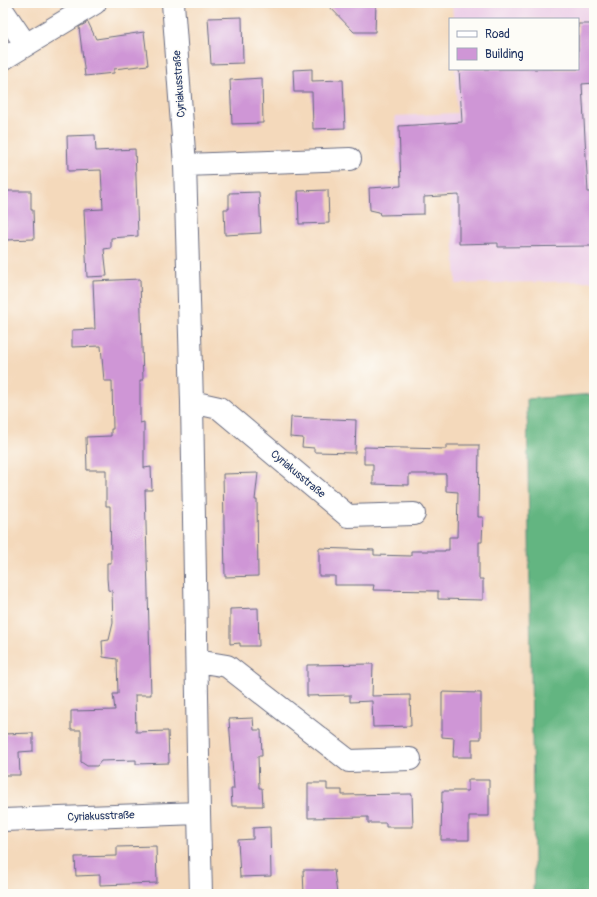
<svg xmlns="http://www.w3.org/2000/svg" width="597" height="897" font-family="Pangolin,sans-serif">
<rect width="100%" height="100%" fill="#fdfcf7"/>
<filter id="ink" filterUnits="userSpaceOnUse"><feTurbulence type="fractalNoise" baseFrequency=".025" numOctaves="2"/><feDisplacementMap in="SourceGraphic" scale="8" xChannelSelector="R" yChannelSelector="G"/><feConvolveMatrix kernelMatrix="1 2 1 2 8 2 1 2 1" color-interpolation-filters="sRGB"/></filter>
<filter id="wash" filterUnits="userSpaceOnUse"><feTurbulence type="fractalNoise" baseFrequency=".012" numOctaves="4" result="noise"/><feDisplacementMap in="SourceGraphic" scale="16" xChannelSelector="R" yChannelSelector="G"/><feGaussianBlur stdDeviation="0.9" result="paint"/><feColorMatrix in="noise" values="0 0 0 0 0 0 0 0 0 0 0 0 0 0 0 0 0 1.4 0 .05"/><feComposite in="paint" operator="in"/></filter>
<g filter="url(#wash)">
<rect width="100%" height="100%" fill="#f4d9bb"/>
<path fill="#edd0e8" d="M 452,3 L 594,3 L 594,281 L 456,284 L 449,163 L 397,164 L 395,116 L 457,113 L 455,69 L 578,69 L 578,19 L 453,19 Z"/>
<path fill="#63b581" stroke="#3f7270" d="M 594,394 L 594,894 L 533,894 L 534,867 L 527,399 Z"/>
<g id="blocks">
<path fill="#cf96d6" d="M 326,3 L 376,3 L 375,32 L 354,32 Z
M 242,17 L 243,63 L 211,64 L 208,18 Z
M 88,22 L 96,39 L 144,32 L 148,65 L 114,69 L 114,73 L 85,76 L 79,27 Z
M 578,24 L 591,24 L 594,83 L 582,84 L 588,192 L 592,192 L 592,246 L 498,247 L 498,243 L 459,244 L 459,195 L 424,197 L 424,214 L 380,215 L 379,212 L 370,210 L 369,188 L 401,186 L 399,126 L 462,122 L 459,69 L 578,69 Z
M 312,69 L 312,81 L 343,80 L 345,128 L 313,129 L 312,92 L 294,92 L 293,70 Z
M 262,78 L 263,123 L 232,124 L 230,80 Z
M 95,135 L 96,151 L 135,149 L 138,236 L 111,238 L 111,248 L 104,249 L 107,276 L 87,277 L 84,210 L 103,209 L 101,170 L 68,171 L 67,136 Z
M 328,190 L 329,223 L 299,224 L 298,191 Z
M 5,191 L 31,191 L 31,210 L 33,210 L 34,239 L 6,240 Z
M 259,192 L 261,233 L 225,235 L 224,209 L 229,209 L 229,193 Z
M 140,279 L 143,380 L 140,380 L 140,423 L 144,422 L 144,468 L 151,467 L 152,490 L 145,490 L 151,695 L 135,695 L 136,732 L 168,731 L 169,763 L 136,764 L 136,760 L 101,761 L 97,766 L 87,766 L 81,762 L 81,730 L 71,730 L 71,711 L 115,710 L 113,694 L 118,694 L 117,659 L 103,657 L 102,641 L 109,640 L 113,623 L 112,591 L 108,590 L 107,578 L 107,563 L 111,563 L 110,506 L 106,506 L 106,470 L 87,470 L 86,437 L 111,436 L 111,429 L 113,429 L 112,381 L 104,381 L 101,346 L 72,347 L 72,330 L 95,329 L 93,281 Z
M 291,417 L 356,420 L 355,453 L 314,452 L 314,448 L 302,447 L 303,438 L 290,437 Z
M 446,445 L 479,445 L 478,517 L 483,517 L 482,542 L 479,542 L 479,579 L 483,579 L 483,600 L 438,599 L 438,591 L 373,590 L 374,585 L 335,585 L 335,576 L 319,576 L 319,548 L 374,550 L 374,555 L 411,556 L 411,551 L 445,551 L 445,550 L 449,550 L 449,537 L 457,537 L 458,492 L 446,491 L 446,474 L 409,474 L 409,485 L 373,484 L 373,464 L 364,464 L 364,447 L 446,449 Z
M 258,473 L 255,500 L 257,500 L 258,576 L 225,577 L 223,474 Z
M 258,608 L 259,646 L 240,646 L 240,643 L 230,644 L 230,609 Z
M 373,664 L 372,696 L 410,695 L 411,726 L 373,727 L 372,701 L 350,702 L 350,695 L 307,696 L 307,665 Z
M 442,692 L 481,693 L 481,739 L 472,739 L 472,757 L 453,757 L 454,738 L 442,737 Z
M 253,718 L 254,730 L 261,730 L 262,756 L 258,756 L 259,788 L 262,788 L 263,806 L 232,806 L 231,789 L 234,789 L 229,719 Z
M 33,733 L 33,751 L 19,752 L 20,775 L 3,775 L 3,734 Z
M 468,780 L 489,780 L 489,816 L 469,816 L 469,840 L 441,840 L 442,791 L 468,791 Z
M 308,783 L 327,783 L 327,790 L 342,790 L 342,795 L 412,794 L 413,827 L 386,827 L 386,823 L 368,823 L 368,817 L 308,818 Z
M 270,827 L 271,876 L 240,877 L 238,840 L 253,839 L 253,828 Z
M 156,846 L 157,883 L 100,885 L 100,875 L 76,876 L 75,857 L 117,856 L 117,847 Z
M 303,870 L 334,870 L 337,894 L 304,894 Z"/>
</g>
</g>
<g filter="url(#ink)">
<use href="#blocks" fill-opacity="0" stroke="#676a7f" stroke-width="1"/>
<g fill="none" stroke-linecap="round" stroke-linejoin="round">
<defs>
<path id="minor" d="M 3,11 L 26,45
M 3,59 L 95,3
M 185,165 L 350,159
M 192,402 L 219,408 L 348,516 L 414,514
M 197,661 L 227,666 L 349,761 L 410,759
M 199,813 L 201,894
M 3,820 L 199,813 L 192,402 L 185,165 L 173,3"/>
</defs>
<use href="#minor" stroke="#676a7f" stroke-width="24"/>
<use href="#minor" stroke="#fff" stroke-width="22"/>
</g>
</g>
<g text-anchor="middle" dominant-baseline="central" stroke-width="3" stroke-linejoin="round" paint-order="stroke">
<g font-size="11" fill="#1b2f5e" stroke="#fdfcf7">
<text transform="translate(179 84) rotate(-94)">Cyriakusstraße</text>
<text transform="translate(298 474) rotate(40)">Cyriakusstraße</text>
<text transform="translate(101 816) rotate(-2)">Cyriakusstraße</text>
</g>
</g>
<rect width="597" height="897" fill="none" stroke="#fdfcf7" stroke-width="16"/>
<rect x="449" y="18" width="130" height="52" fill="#fdfcf7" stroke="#a3aaba"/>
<rect x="457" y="31" width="20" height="6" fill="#ffffff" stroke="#a3aaba"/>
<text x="485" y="38" font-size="12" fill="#1b2f5e">Road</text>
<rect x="457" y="48" width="20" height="12" fill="#cf96d6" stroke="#a3aaba"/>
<text x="485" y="58" font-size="12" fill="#1b2f5e">Building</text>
</svg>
